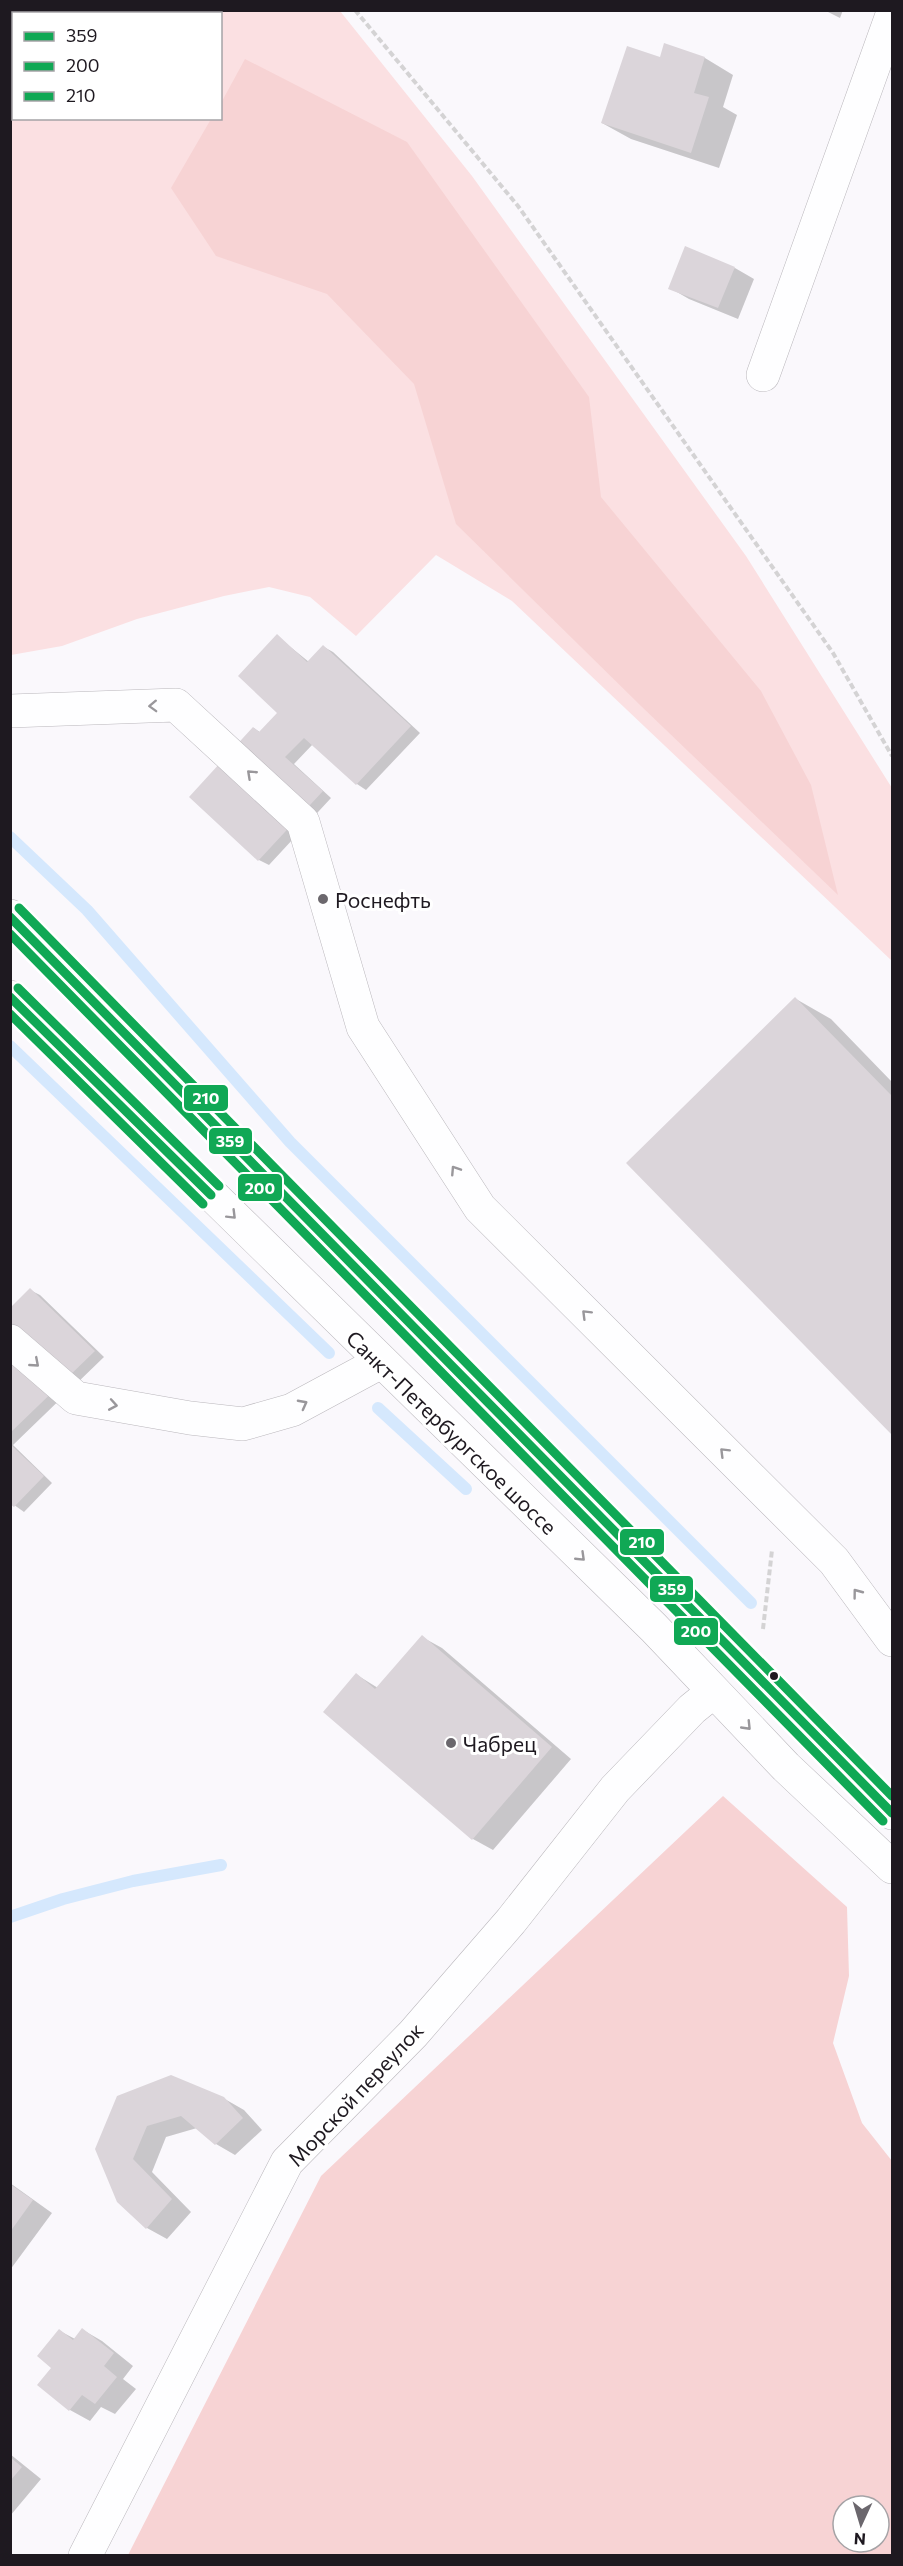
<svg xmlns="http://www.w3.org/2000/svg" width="903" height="2566" font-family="Commissioner,sans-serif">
<rect width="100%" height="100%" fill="#faf8fc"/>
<path fill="#fbe0e2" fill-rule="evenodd" d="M 11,11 L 340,11 L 472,176 L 746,556 L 892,788 L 892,961 L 512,601 L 436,555 L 356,636 L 310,597 L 269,587 L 224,596 L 137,619 L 62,646 L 11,655 ZM 14,14 L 220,14 L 220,118 L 14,118 Z"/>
<path fill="#f7d3d4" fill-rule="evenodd" d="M 245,59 L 407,142 L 589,397 L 601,497 L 761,691 L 811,785 L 838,895 L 641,706 L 456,524 L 414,384 L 327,294 L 216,256 L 171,188 L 211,119 L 220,118 L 221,103 Z
M 723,1796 L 847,1907 L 849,1976 L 833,2043 L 862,2123 L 892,2161 L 892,2555 L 128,2555 L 321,2176 ZM 843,2506 L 879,2506 L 879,2542 L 843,2542 Z"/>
<path fill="#0003" d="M 824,10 L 843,10 L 840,18 Z
M 665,45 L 705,58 L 733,75 L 723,107 L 737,115 L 719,168 L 631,139 L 602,123 L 661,59 Z
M 735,268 L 754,279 L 738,319 L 689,299 L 670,288 Z
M 277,636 L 309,662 L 324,647 L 333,652 L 420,733 L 366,790 L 357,784 L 313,744 L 294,764 L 331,798 L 269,865 L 259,860 L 254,728 L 261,733 L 279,713 Z
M 796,999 L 831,1019 L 892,1082 L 892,1433 L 628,1163 Z
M 30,1290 L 40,1295 L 104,1357 L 13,1445 L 52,1483 L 24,1512 L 10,1502 L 10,1310 Z
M 422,1637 L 442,1648 L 571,1759 L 493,1850 L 473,1839 L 357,1675 L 378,1688 Z
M 118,2097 L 223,2098 L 244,2110 L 262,2130 L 235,2155 L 216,2144 L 197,2128 L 166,2137 L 152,2172 L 191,2212 L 167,2239 L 147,2228 L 118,2202 Z
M 10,2183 L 52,2213 L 10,2270 Z
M 83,2330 L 102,2341 L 133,2366 L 123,2379 L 136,2389 L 115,2414 L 101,2407 L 90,2421 L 70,2410 L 53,2368 L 60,2331 L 75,2339 Z
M 10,2454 L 41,2479 L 10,2516 Z"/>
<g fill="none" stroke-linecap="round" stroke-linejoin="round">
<path stroke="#d5e8fd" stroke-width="12" d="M 10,837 L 87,910 L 290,1142 L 751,1603
M 10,1046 L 329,1353
M 378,1408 L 466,1489
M 10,1917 L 63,1899 L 133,1881 L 221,1865"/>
</g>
<path fill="#dbd5da" d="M 664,43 L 705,57 L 694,93 L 709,97 L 691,153 L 601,123 L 627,46 L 660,57 Z
M 685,246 L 735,267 L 718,308 L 668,289 Z
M 277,634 L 307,662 L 323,645 L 411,726 L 356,785 L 304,738 L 285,757 L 323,791 L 258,861 L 189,797 L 253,727 L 259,732 L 277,713 L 238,676 Z
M 795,997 L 892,1096 L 892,1435 L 626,1163 Z
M 30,1288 L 95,1351 L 10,1433 L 10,1308 Z
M 10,1444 L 44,1476 L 14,1507 L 10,1504 Z
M 422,1635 L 552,1747 L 472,1840 L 323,1712 L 356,1673 L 375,1689 Z
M 171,2075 L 224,2097 L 243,2118 L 215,2145 L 181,2116 L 147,2126 L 133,2159 L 172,2199 L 146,2229 L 117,2202 L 95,2149 L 117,2096 Z
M 10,2184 L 33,2200 L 10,2232 Z
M 82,2328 L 114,2353 L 104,2366 L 117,2377 L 95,2404 L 82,2395 L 69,2411 L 37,2385 L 51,2368 L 37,2356 L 59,2329 L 73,2340 Z
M 10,2457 L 22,2467 L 10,2481 Z"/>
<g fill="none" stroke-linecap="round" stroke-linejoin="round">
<defs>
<path id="minor" d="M 763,375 L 892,15
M 10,711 L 176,705 L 303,822 L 363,1027 L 480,1208 L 834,1561 L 892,1640
M 10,1341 L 76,1398 L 190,1418 L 243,1424 L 292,1410 L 381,1362
M 85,2556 L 287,2162 L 413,2034 L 511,1921 L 615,1789 L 692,1709 L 713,1692"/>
<path id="major" d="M 10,916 L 892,1813
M 10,997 L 654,1628 L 786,1767 L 892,1867"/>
</defs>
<use href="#minor" stroke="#bab7bc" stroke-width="34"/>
<use href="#major" stroke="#bab7bc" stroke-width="34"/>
<path stroke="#d4d3d4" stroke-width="4" stroke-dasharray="6 3" stroke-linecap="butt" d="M 355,10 L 518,206 L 833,653 L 892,756
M 763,1629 L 772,1550"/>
<use href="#minor" stroke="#fefeff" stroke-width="33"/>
<use href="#major" stroke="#fefeff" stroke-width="33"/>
<defs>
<path id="bus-1" d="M 10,917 L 892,1813
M 10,997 L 211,1195"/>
<path id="bus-2" d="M 10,934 L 883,1821
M 10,1014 L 203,1204"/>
<path id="bus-3" d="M 19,908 L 892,1796
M 18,988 L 219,1186"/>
</defs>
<use href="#bus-1" stroke="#fff" stroke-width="14"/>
<use href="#bus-2" stroke="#fff" stroke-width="14"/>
<use href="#bus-3" stroke="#fff" stroke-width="14"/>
<use href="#bus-1" stroke="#10a855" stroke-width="9"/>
<use href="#bus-2" stroke="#10a855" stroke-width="9"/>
<use href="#bus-3" stroke="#10a855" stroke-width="9"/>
</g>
<defs><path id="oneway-chevron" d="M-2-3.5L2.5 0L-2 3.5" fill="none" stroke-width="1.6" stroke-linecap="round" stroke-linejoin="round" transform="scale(1.5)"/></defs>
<g stroke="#99979b">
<use href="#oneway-chevron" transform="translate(153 706) rotate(178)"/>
<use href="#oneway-chevron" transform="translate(251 774) rotate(-137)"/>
<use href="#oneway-chevron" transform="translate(455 1170) rotate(-123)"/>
<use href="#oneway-chevron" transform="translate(232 1215) rotate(45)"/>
<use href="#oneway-chevron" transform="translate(586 1314) rotate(-135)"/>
<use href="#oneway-chevron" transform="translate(35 1363) rotate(41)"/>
<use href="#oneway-chevron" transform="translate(303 1404) rotate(-28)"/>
<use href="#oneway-chevron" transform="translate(113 1405) rotate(10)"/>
<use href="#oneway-chevron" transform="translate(724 1452) rotate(-135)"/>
<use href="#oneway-chevron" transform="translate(581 1557) rotate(44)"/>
<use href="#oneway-chevron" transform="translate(857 1593) rotate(-127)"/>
<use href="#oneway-chevron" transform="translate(747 1726) rotate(46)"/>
</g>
<g fill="#6b676d" stroke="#fff" stroke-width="2">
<circle cx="323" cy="899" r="6"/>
<circle cx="451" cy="1743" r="6"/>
</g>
<circle fill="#1e1920" stroke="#fff" stroke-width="2" cx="774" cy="1676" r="5"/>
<g text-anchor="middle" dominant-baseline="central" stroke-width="6" stroke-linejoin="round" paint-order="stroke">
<g font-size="21" fill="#1e1920" stroke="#fff" text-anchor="start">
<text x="335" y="899">Роснефть</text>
<text x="463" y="1743">Чабрец</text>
</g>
<g font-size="21" fill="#1e1920" stroke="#fff">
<text transform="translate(452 1432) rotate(44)">Санкт-Петербургское шоссе</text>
<text transform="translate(355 2094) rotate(-47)">Морской переулок</text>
</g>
</g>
<g stroke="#fff" stroke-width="2">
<rect x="183" y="1084" width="46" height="28" rx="6" fill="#10a855"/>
<rect x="208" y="1127" width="45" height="28" rx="6" fill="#10a855"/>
<rect x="237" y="1173" width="46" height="29" rx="6" fill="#10a855"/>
<rect x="619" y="1528" width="46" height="28" rx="6" fill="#10a855"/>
<rect x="649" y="1575" width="45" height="28" rx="6" fill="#10a855"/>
<rect x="673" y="1617" width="46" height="29" rx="6" fill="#10a855"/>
</g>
<g font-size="16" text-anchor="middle" font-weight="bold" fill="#fff">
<text x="206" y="1104">210</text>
<text x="230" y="1147">359</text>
<text x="260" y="1194">200</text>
<text x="642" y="1548">210</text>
<text x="672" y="1595">359</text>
<text x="696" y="1637">200</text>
</g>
<rect width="903" height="2566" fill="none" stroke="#1e1920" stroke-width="24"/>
<rect x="12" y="12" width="210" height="108" fill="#ffffff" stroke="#a5a3a6" stroke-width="1.5"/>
<rect x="24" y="32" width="30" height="9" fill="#10a855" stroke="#a5a3a6" stroke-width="1.5"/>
<text x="66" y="42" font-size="18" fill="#1e1920">359</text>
<rect x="24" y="62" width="30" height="9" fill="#10a855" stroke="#a5a3a6" stroke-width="1.5"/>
<text x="66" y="72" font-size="18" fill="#1e1920">200</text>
<rect x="24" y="92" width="30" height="9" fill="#10a855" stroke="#a5a3a6" stroke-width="1.5"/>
<text x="66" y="102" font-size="18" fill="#1e1920">210</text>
<g transform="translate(861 2524) rotate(184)"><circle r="28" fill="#ffffff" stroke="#a5a3a6" stroke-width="1.5"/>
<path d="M0-4.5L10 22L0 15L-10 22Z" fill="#6b676d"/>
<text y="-9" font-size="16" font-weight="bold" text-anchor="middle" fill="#1e1920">N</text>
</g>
</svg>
